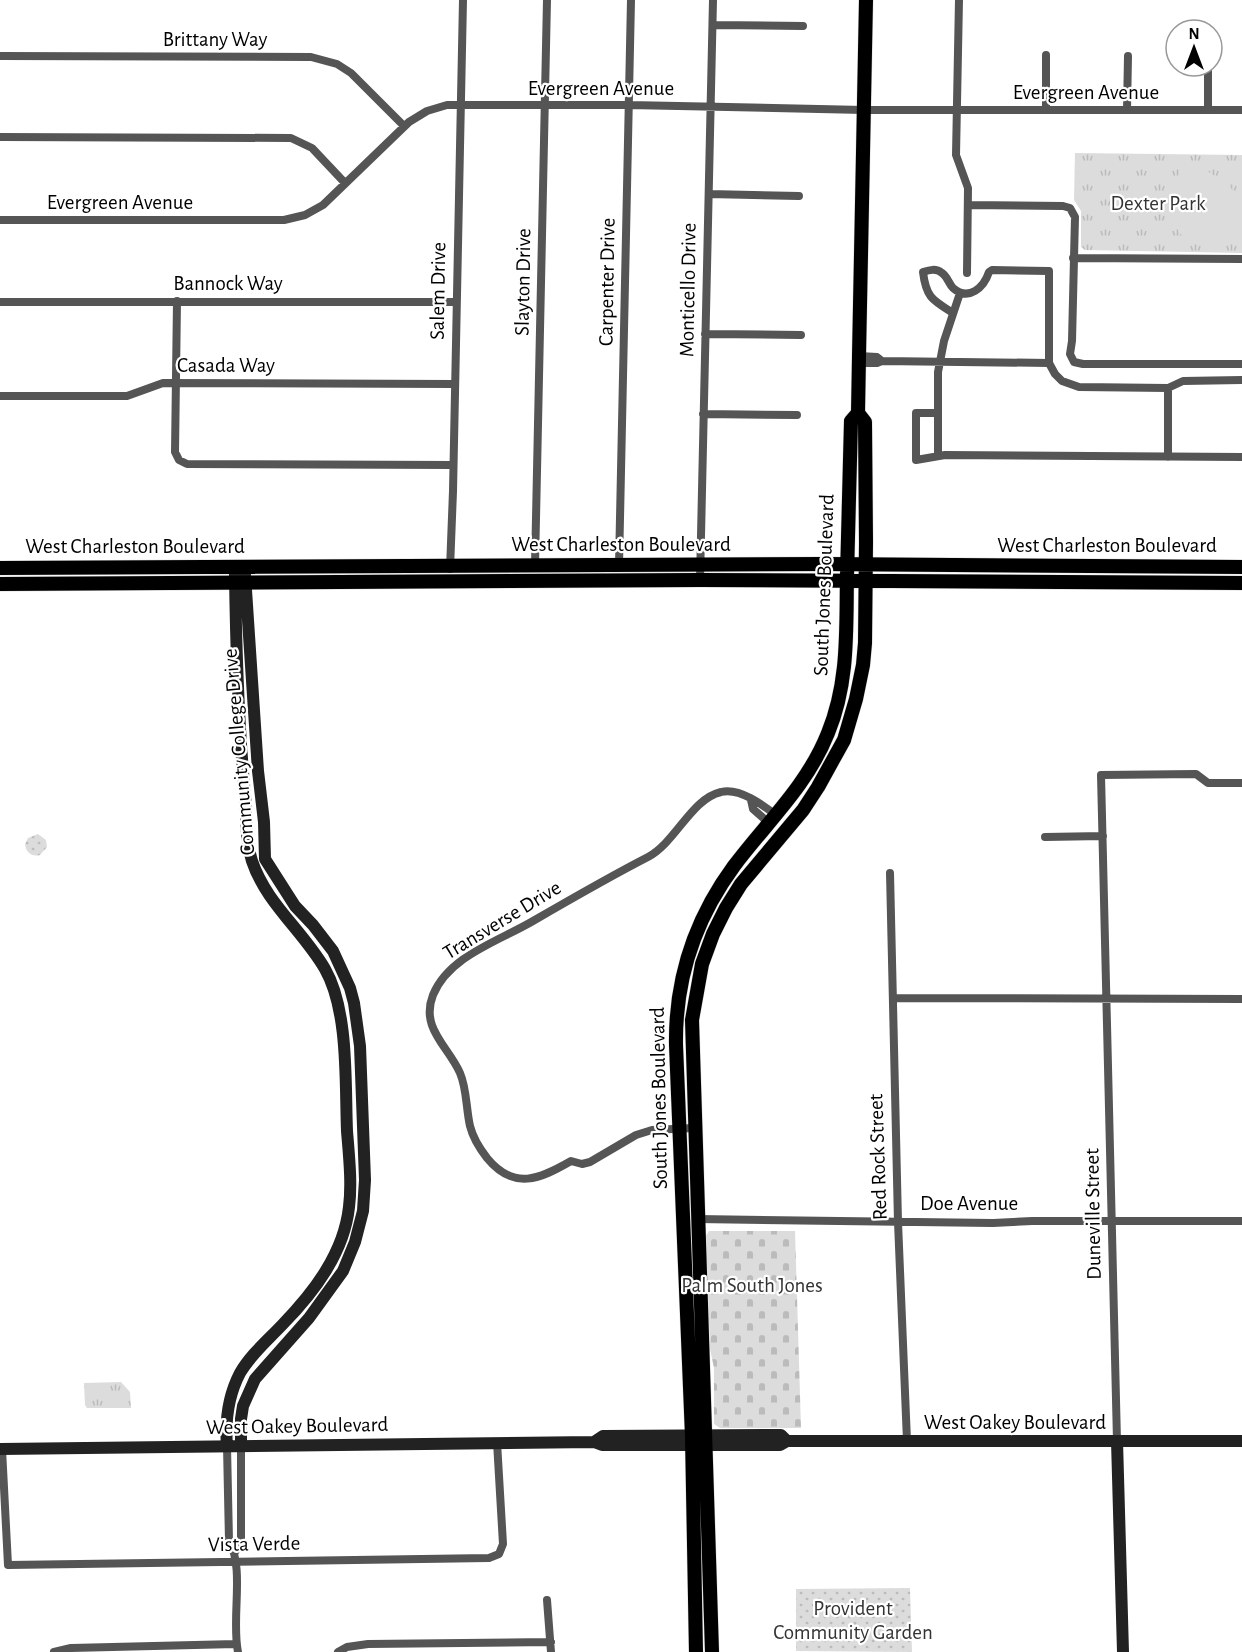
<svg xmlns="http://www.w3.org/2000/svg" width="1242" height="1652" font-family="'Alegreya Sans',sans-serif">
<defs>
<pattern id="grass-tufts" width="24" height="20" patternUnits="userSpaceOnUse" patternTransform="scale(1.5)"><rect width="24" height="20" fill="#dcdcdc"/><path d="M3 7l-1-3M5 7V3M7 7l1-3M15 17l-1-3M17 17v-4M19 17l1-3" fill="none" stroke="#bbb"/></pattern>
<pattern id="cemetery-stones" width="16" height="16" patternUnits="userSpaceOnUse" patternTransform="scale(1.5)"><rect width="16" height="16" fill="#dcdcdc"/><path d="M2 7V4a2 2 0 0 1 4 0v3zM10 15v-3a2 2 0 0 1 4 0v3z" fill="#bbb"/></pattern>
<pattern id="garden-dots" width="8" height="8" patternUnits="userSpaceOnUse" patternTransform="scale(1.5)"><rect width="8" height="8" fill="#dcdcdc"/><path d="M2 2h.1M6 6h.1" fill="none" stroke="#bbb" stroke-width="1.8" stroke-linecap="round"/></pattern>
</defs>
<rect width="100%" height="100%" fill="#fff"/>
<path fill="url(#grass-tufts)" d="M 1075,153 L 1242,155 L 1242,253 L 1085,250 L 1081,247 L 1081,211 L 1074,200 Z
M 121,1382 L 130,1392 L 131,1408 L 87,1408 L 85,1405 L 84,1383 Z"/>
<path fill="url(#cemetery-stones)" d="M 709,1231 L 795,1231 L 801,1428 L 720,1428 L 714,1424 L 714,1368 L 710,1349 L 706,1236 Z"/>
<path fill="url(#garden-dots)" d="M 38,834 L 46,840 L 47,847 L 40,855 C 32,857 26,853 25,844 L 28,838 Z
M 910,1588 L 912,1652 L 796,1651 L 796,1589 Z"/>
<path fill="#dcdcdc" d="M 1179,167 L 1192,167 L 1209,172 L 1231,188 L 1242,204 L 1242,238 L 1184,238 L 1178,231 Z"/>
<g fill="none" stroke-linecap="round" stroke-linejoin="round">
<defs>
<path id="primary" d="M 0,568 L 823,564 L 1242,567
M 0,584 L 700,580 L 1242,583
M 696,1652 L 692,1436 L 676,1045 C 675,980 695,919 734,866 C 767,822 807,786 828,733 C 849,682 846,630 847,576 C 848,524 850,473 851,421 L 858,413
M 712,1652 L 692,1020 L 702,964 L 713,934 L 726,908 L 741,884 L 803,810 L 818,787 L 844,740 L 856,699 L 863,665 L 865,643 L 866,542 L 865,422 L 858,413 L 859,356 L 866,0"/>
</defs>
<use href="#primary" stroke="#dbdbdb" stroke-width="15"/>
<path stroke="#555" stroke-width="8" d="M 959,0 L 956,155 L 968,188 L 967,273
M 713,25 L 803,26
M 0,56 L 311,57 L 337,64 L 351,73 L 404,126
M 1046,110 L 1046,55
M 1127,110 L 1128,56
M 1208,110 L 1208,66
M 0,137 L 291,138 L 312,148 L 345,183
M 709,194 L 799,196
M 968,205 L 1063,206 L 1070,208 L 1075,217 L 1072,341 L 1070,354 L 1074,362 L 1083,364 L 1242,364
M 0,220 L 284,220 L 305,215 L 323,205 L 409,122 L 427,111 L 447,105 L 629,105 L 864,110 L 1242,110
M 1073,258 L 1242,259
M 177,301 L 175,452 L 179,460 L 187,464 L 453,465
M 0,302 L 456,302
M 953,313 C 932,300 926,297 923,272 C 929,270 936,268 942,273 C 947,276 949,284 953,288 C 969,302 984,287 989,272 L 992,270 L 1049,271 L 1049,363 L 1055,374 L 1062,381 L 1079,387 L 1168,388 L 1183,381 L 1242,380
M 705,334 L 801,335
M 859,356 L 877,357 L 882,361
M 859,363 L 877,363 L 882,361 L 1049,363
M 0,396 L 127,396 L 163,383 L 454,384
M 937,413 L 916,413 L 916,460 L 945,455 L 1242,457
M 703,414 L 797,415
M 938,456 L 938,372 L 944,341 L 960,293
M 1168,457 L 1168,388
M 535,565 L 547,0
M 619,565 L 631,0
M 450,569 L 453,491 L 463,0
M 700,580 L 713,0
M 751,800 L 753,809 L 770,824
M 1045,837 L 1103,836
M 890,873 L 898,1222 L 907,1441
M 894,998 L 1242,999
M 694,1128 L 652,1130 L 636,1135 L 590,1162 L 582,1164 L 571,1161 C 540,1179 514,1191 487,1158 C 480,1149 473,1138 470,1126 C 466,1109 467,1089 460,1073 C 448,1046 420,1028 433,995 C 449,956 499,941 533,921 C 571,899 609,877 648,857 C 676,842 691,799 721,792 C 739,787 763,805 777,816
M 697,1219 L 993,1223 L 1032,1221 L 1242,1221
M 1117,1441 L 1101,775 L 1196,774 L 1208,783 L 1242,783
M 227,1446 L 229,1541 C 245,1568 231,1619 238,1652
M 2,1449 L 8,1565 L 489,1558 L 499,1554 L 503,1544 L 497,1442
M 235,1552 L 241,1541 L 241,1446
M 547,1600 L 551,1652
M 54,1652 L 71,1648 L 236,1644
M 338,1652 L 347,1647 L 368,1644 L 551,1642"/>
<path stroke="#222" stroke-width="12" d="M 1117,1441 L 1123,1652
M 594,1442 L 603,1436 L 781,1435 L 787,1441
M 227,1446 C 225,1421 228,1396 240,1373 C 251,1354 268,1340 283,1324 C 314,1292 344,1253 349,1207 C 352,1183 349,1156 347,1131 C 345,1084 349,1011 325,969 C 303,931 266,903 252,861 C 245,839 247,818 245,795 C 238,722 236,648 235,574
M 241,1446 L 241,1419 L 243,1406 L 255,1379 L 309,1318 L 343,1271 L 355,1242 L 363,1211 L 365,1180 L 360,1046 L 354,1003 L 350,988 L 333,951 L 313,925 L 295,906 L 265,859 L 264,822 L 258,771 L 245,575
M 0,1449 L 594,1442 L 602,1445 L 780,1445 L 787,1441 L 1242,1441"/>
<use href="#primary" stroke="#000" stroke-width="14"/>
</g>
<g text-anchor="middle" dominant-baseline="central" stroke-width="4.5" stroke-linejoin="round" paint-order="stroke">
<g font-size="21" fill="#000" stroke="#fff">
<text x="215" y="39">Brittany Way</text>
<text x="601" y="88">Evergreen Avenue</text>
<text x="1086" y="92">Evergreen Avenue</text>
<text x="120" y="202">Evergreen Avenue</text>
<text transform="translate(523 282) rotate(-89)">Slayton Drive</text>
<text transform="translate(607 282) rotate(-89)">Carpenter Drive</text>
<text x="228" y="283">Bannock Way</text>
<text transform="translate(688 290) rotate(-89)">Monticello Drive</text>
<text transform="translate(438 291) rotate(-89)">Salem Drive</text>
<text x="226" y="365">Casada Way</text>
<text x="621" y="544">West Charleston Boulevard</text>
<text x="1107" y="545">West Charleston Boulevard</text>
<text x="135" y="546">West Charleston Boulevard</text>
<text transform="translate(824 585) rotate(-88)">South Jones Boulevard</text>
<text transform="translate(239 752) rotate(-95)">Community College Drive</text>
<text transform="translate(502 920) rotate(-31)">Transverse Drive</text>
<text transform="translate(659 1098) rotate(-91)">South Jones Boulevard</text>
<text transform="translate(878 1157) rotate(-92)">Red Rock Street</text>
<text x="969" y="1203">Doe Avenue</text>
<text transform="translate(1093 1214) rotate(-91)">Duneville Street</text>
<text x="1015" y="1422">West Oakey Boulevard</text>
<text transform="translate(297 1426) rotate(-1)">West Oakey Boulevard</text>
<text transform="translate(254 1544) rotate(-1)">Vista Verde</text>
</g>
<g font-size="21" fill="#333" stroke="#fff">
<text x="1158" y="203">Dexter Park</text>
<text x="752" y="1285">Palm South Jones</text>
<text x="853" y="1608">Provident<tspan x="853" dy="24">Community Garden</tspan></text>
</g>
</g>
<g transform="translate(1194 48)"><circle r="28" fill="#ffffff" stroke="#999999" stroke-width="1.5"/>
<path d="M0-4.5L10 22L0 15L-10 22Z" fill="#000000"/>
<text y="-9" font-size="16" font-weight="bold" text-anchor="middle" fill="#000000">N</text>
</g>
</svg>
